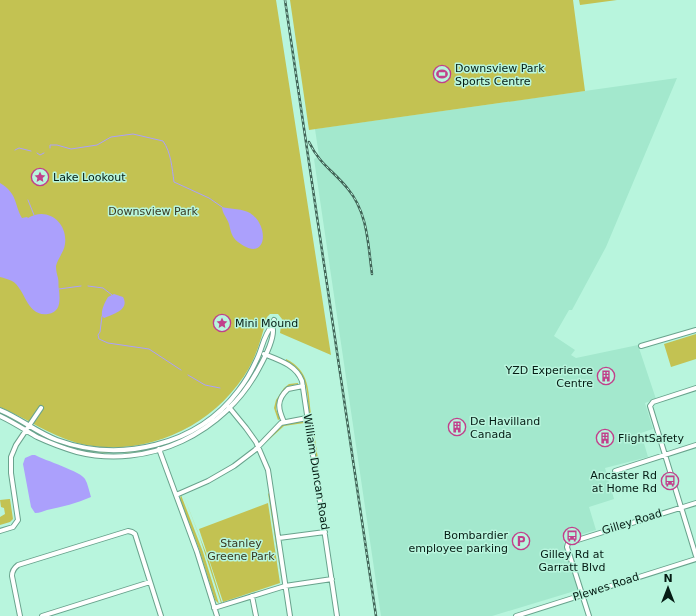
<svg xmlns="http://www.w3.org/2000/svg" width="696" height="616" font-family="'DejaVu Sans',sans-serif">
<rect width="100%" height="100%" fill="#b8f5dd"/>
<path fill="#a3e8cd" d="M 677,78 L 606,247 L 572,310 L 569,310 L 554,336 L 575,350 L 571,355 L 576,358 L 638,345 L 656,399 L 645,403 L 653,429 L 641,433 L 648,457 L 605,468 L 614,499 L 589,507 L 596,530 L 563,540 L 578,590 L 492,616 L 381,616 L 314,159 L 319,156 L 315,129 Z"/>
<path fill="#c3c252" d="M 0,0 L 276,0 L 331,355 L 280,333 L 282,319 L 278,314 L 270,314 L 267,317 C 262,335 258,352 249,368 C 215,427 143,460 77,443 C 49,435 26,418 0,407 Z
M 290,0 L 573,0 L 585,91 L 309,130 Z
M 579,0 L 617,0 L 580,5 Z
M 696,334 L 696,359 L 671,367 L 664,344 Z
M 286,359 C 310,371 308,390 311,414 L 309,413 C 307,390 308,373 286,361 Z
M 298,383 L 298,384 L 289,386 L 285,389 L 277,402 L 276,409 L 280,419 L 278,420 L 274,408 L 276,400 L 284,388 L 289,384 Z
M 312,419 L 318,459 L 316,458 L 311,423 Z
M 303,421 L 304,423 L 284,426 L 263,445 L 262,444 L 283,425 Z
M 48,438 C 81,452 115,456 150,448 L 150,450 C 114,456 81,453 47,440 Z
M 268,493 L 270,495 L 282,583 Z
M 183,494 L 208,558 L 222,603 L 221,603 L 200,538 Z
M 181,495 L 203,552 L 219,604 L 215,600 L 199,549 L 180,499 Z
M 9,499 L 10,499 L 13,519 L 10,522 L 0,525 L 0,517 L 5,514 L 4,508 L 1,507 L 0,500 Z
M 268,503 L 280,583 L 223,602 L 199,529 Z"/>
<path fill="#aba0fc" d="M 0,183 C 18,194 14,204 22,218 L 27,217 L 28,218 C 47,206 68,222 65,244 C 64,252 58,258 56,266 C 56,271 57,274 58,278 C 59,282 58,286 59,290 C 60,300 61,312 48,314 C 26,317 26,289 12,281 C 8,279 4,278 0,277 Z
M 222,207 C 230,209 244,209 250,213 C 269,225 267,259 244,246 C 233,239 232,237 229,224 C 227,218 222,213 222,207 Z
M 114,294 L 123,297 C 130,310 113,314 104,318 L 102,316 C 101,310 105,302 108,297 Z
M 32,455 L 35,455 C 44,460 82,472 85,479 C 88,484 89,491 91,497 C 77,503 62,507 47,510 C 43,511 40,513 35,513 L 31,507 L 23,464 L 25,458 Z"/>
<g fill="none" stroke-linecap="round" stroke-linejoin="round">
<path stroke="#aba0fc" stroke-width="1" d="M 50,148 L 50,145 L 57,145 L 71,149 L 97,145 L 111,137 L 133,134 L 163,141 C 171,152 172,168 174,182 L 209,198 L 222,207
M 15,150 L 19,148 L 31,151
M 37,153 L 40,155 L 44,153
M 28,200 L 34,215
M 88,286 L 103,288 L 112,295
M 59,289 L 81,286
M 102,316 L 100,332 L 98,335 L 99,339 L 108,343 L 149,349 L 181,370
M 188,375 L 205,385 L 220,388"/>
<defs>
<path id="minor" d="M 641,346 L 696,330
M 264,354 C 279,360 296,365 302,381 L 337,616
M 696,388 L 653,402 L 650,406 L 696,556
M 228,406 L 246,428 L 256,442 L 268,470 L 290,616
M 0,410 C 20,418 36,432 57,440 C 120,463 197,446 238,391 C 246,381 252,370 257,359 C 262,349 264,334 272,326
M 0,416 C 13,422 25,430 37,437 C 50,443 63,448 77,452 C 148,470 225,433 259,368 C 264,359 273,342 273,331 C 273,327 272,324 274,320
M 284,422 C 278,409 276,400 288,389 L 303,386
M 159,449 L 197,552 L 217,616
M 615,471 L 696,445
M 176,495 L 208,481 L 234,466 L 255,450 L 281,423 L 307,418
M 0,531 L 13,527 L 18,520 L 11,473 L 11,457 L 16,445 L 41,408
M 279,538 L 325,532
M 252,596 L 256,616
M 214,608 L 285,586 L 332,579
M 20,616 L 12,576 C 12,571 14,568 18,565 L 128,531 L 132,532 L 135,534 L 161,616
M 42,616 L 150,582
M 516,616 L 696,559
M 589,616 L 567,547 L 568,543 L 696,503"/>
</defs>
<use href="#minor" stroke="#69a38d" stroke-width="6"/>
<use href="#minor" stroke="#fff" stroke-width="4"/>
<defs>
<path id="rail" d="M 285,0 L 376,616
M 309,142 C 320,165 334,171 348,189 C 368,213 368,245 372,274"/>
</defs>
<use href="#rail" stroke="#406356" stroke-width="2.5"/>
<use href="#rail" stroke="#b8f5dd" stroke-width="1" stroke-dasharray="3" stroke-linecap="butt"/>
</g>
<defs>
<symbol id="stadium-ring" viewBox="-11 -11 22 22"><circle r="9.5" fill="#b8f5dd" stroke="#c1408b" stroke-width="1.5"/><path d="M0-5a6.5 5 0 1 0 0 10a6.5 5 0 1 0 0-10ZM-3.5-1.8h7v3.6h-7Z" fill="#c1408b"/></symbol>
<symbol id="sight-ring" viewBox="-11 -11 22 22"><circle r="9.5" fill="#b8f5dd" stroke="#c1408b" stroke-width="1.5"/><path d="M0-6L1.8-2.2L6-1.7L2.9 1.2L3.7 5.4L0 3.3L-3.7 5.4L-2.9 1.2L-6-1.7L-1.8-2.2Z" fill="#c1408b"/></symbol>
<symbol id="building-ring" viewBox="-11 -11 22 22"><circle r="9.5" fill="#b8f5dd" stroke="#c1408b" stroke-width="1.5"/><path d="M-4-6H4V6H1V3H-1V6H-4ZM-2.5-4.3h1.7v1.8h-1.7ZM.8-4.3h1.7v1.8H.8ZM-2.5-1h1.7V.8h-1.7ZM.8-1h1.7V.8H.8Z" fill="#c1408b"/></symbol>
<symbol id="bus-ring" viewBox="-11 -11 22 22"><circle r="9.5" fill="#b8f5dd" stroke="#c1408b" stroke-width="1.5"/><path d="M-5-6H5V4H4V6H2V4H-2V6H-4V4H-5ZM-3.5-4V0h7V-4ZM-3.5 1.2v1.5H-2V1.2ZM2 1.2v1.5H3.5V1.2Z" fill="#c1408b"/></symbol>
<symbol id="parking-ring" viewBox="-11 -11 22 22"><circle r="9.5" fill="#b8f5dd" stroke="#c1408b" stroke-width="1.5"/><path d="M-3.5-5.5H1a3.5 3.5 0 0 1 0 7H-1V5.5H-3.5ZM-1-3.4V-.6H.8a1.4 1.4 0 0 0 0-2.8Z" fill="#c1408b"/></symbol>
</defs>
<g fill-rule="evenodd">
<use href="#stadium-ring" x="432" y="64" width="20" height="20"/>
<use href="#sight-ring" x="30" y="167" width="20" height="20"/>
<use href="#sight-ring" x="212" y="313" width="20" height="20"/>
<use href="#building-ring" x="596" y="366" width="20" height="20"/>
<use href="#building-ring" x="447" y="417" width="20" height="20"/>
<use href="#building-ring" x="595" y="428" width="20" height="20"/>
<use href="#bus-ring" x="660" y="471" width="20" height="20"/>
<use href="#bus-ring" x="562" y="526" width="20" height="20"/>
<use href="#parking-ring" x="511" y="531" width="20" height="20"/>
</g>
<g text-anchor="middle" dominant-baseline="central" stroke-width="3" stroke-linejoin="round" paint-order="stroke">
<g font-size="11" fill="#051c14" stroke="#b8f5dd" text-anchor="start">
<text x="455" y="68">Downsview Park<tspan x="455" dy="13">Sports Centre</tspan></text>
<text x="53" y="177">Lake Lookout</text>
<text x="235" y="323">Mini Mound</text>
<text x="593" y="370" text-anchor="end">YZD Experience<tspan x="593" dy="13">Centre</tspan></text>
<text x="470" y="421">De Havilland<tspan x="470" dy="13">Canada</tspan></text>
<text x="618" y="438">FlightSafety</text>
<text x="657" y="475" text-anchor="end">Ancaster Rd<tspan x="657" dy="13">at Home Rd</tspan></text>
<text x="508" y="535" text-anchor="end">Bombardier<tspan x="508" dy="13">employee parking</tspan></text>
<text x="572" y="554" text-anchor="middle">Gilley Rd at<tspan x="572" dy="13">Garratt Blvd</tspan></text>
</g>
<g font-size="11" fill="#383820" stroke="#b8f5dd">
<text x="153" y="211">Downsview Park</text>
<text x="241" y="543">Stanley<tspan x="241" dy="13">Greene Park</tspan></text>
</g>
<g font-size="11" fill="#051c14" stroke="#b8f5dd">
<text transform="translate(316 472) rotate(81)">William Duncan Road</text>
<text transform="translate(632 522) rotate(-17)">Gilley Road</text>
<text transform="translate(606 587) rotate(-18)">Plewes Road</text>
</g>
</g>
<g transform="translate(668 588)" stroke="#b8f5dd" stroke-width="3" paint-order="stroke">
<path d="M0-3L7 15L0 10L-7 15Z" fill="#051c14"/>
<text y="-6" font-size="11" font-weight="bold" text-anchor="middle" fill="#051c14">N</text>
</g>
</svg>
